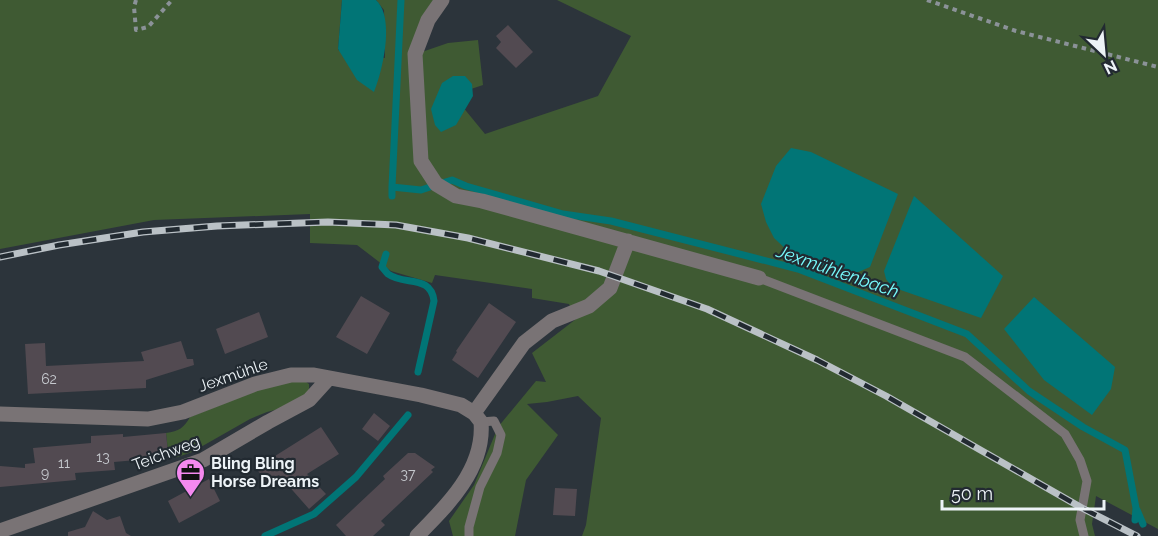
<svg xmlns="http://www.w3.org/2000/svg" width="1158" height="536" font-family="Raleway,sans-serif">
<rect width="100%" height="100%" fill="#2c343b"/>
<path fill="#3f5a33" d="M 0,0 L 342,0 L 338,50 L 385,58 L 384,10 L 376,0 L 442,0 L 416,54 L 448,43 L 478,40 L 483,85 L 453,95 L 485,134 L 598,96 L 631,36 L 557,0 L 1158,0 L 1158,529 L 1096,496 L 1092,524 L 1095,536 L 582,536 L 586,525 L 601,418 L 578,396 L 547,402 L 527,404 L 558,435 L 526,480 L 515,536 L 453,536 L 449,521 L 474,485 L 498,427 L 536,381 L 546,382 L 532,353 L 576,319 L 569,304 L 532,298 L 532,289 L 435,275 L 432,283 L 391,271 L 357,245 L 310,243 L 310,214 L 154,220 L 0,249 Z
M 302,379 L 309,384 L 309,392 L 283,408 L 267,412 L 250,419 L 192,452 L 175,458 L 168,452 L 166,433 C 179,431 184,428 190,417 L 277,382 Z"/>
<path fill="#017576" d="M 342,0 L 376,0 C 395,17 383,70 374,92 L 357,80 L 338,49 Z
M 453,76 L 465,76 L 472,84 L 473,96 L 456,125 L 441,132 L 435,125 L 431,109 L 442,83 Z
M 791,148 L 811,152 L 898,194 L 870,267 L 856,273 L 812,263 L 791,254 L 774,238 L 766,222 L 761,204 L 776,166 Z
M 914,196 L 1003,276 L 981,318 L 892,287 L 886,279 L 884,271 Z
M 1034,297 L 1115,367 L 1111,389 L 1092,415 L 1044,380 L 1004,329 Z"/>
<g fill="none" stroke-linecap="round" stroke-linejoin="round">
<path stroke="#017576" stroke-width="7" d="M 439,184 L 452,180 L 466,186 L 563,214 L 611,221 L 798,269 L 967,334 L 1029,391 L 1083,427 L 1125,450 L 1136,508 L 1135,520
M 392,187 L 401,0
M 392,196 L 392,187 L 421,190 L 430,187
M 386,254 L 382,267 C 384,269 386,272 388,274 C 404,286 431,274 434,301 L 418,372
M 1137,510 L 1143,524
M 265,536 L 314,514 L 356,477 L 408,415"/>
</g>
<path fill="#524a51" d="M 508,25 L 533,52 L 516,68 L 496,48 L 501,42 L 496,36 Z
M 361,296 L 390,313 L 367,354 L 336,337 Z
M 489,303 L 516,322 L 478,378 L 452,360 L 457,352 L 456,351 Z
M 259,312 L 268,337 L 225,354 L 216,329 Z
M 181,341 L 187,359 L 193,359 L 194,365 L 146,380 L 146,388 L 28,394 L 25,344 L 45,343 L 46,366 L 144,361 L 141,352 Z
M 374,413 L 390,426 L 378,441 L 362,429 Z
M 321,427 L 339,454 L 307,474 L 326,494 L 309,509 L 279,475 L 267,483 L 256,468 Z
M 166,433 L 168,452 L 148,454 L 148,459 L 114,462 L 115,470 L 75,473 L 76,480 L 0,487 L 0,466 L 25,468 L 25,464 L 35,463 L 33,448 L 91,443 L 91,436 L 123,434 L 123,437 Z
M 408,453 L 415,453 L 435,467 L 431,470 L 433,472 L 381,521 L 385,525 L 373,536 L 346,536 L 336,525 L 385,479 L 383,476 Z
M 209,479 L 220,501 L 179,523 L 168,501 Z
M 555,488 L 577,489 L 575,516 L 553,515 Z
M 93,511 L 107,520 L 120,516 L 126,533 L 131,536 L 68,536 L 68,532 L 85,527 Z"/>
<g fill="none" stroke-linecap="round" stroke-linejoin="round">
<path stroke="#8b9298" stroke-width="4" stroke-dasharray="4.5 4.5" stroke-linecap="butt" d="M 136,0 L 134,7 L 136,30 L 148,27 L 172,0
M 927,0 L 1016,31 L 1158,67"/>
<path stroke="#797375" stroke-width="9" d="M 759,278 L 965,357 L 1065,434 L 1080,460 L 1087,481 L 1080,520 L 1084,536
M 469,536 L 469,527 L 480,487 L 497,453 L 501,435 L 494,421 L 481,422"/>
<path stroke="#797375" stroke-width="15" d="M 442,0 L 428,20 L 415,54 L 421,161 L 436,184 L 456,196 L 482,201 L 759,278
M 474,413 L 524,343 L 552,321 L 589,306 L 610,288 L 628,241
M 0,414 L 148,419 L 183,412 L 255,384 L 291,375 L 314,375 L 421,395 L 461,405 L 474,413 L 481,422 C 485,468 448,505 417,536
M 0,531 L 203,460 L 268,422 L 309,400 L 329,378"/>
<defs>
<path id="rail" d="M 0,257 L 59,245 L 143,232 L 217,226 L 328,222 L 396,225 L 468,238 L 599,271 L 707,309 L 817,360 L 886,396 L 1082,508 L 1137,536"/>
</defs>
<use href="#rail" stroke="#bac1c6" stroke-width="7"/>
<use href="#rail" stroke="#222a31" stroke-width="4.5" stroke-dasharray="14" stroke-linecap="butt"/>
</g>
<defs>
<symbol id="office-pin" viewBox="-11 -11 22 30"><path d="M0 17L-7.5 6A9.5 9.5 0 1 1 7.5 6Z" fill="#f589ef" stroke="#222a31"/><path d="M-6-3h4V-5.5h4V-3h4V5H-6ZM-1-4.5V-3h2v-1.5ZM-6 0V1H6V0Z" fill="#111"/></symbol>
</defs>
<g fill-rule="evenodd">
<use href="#office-pin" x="174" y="456" width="33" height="45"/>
</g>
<g text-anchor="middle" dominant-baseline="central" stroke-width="4.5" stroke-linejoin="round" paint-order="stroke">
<g font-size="14" fill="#c6c9ce">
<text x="49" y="379">62</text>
<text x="103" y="457">13</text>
<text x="64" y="463">11</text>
<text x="45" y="473">9</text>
<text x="408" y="474">37</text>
</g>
<g font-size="16" fill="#edf3f7" stroke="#222a31">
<text transform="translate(233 375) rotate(-19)">Jexmühle</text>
<text transform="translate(166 453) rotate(-21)">Teichweg</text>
</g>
<g font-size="16" font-weight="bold" fill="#edf3f7" stroke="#222a31" text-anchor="start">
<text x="211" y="463">Bling Bling<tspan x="211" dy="18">Horse Dreams</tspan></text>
</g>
<g font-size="18" font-style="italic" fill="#78fcfd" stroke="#222a31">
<text transform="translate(838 271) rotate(19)">Jexmühlenbach</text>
</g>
</g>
<g transform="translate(1104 54) rotate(154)" stroke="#222a31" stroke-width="4.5" paint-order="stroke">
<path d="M0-4.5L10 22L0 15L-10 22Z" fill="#edf3f7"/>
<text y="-9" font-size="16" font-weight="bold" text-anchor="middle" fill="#edf3f7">N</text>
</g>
<path d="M942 500v9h162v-9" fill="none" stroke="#edf3f7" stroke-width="3"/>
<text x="951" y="500" font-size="18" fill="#edf3f7" stroke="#222a31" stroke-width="4.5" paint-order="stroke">50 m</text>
</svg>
